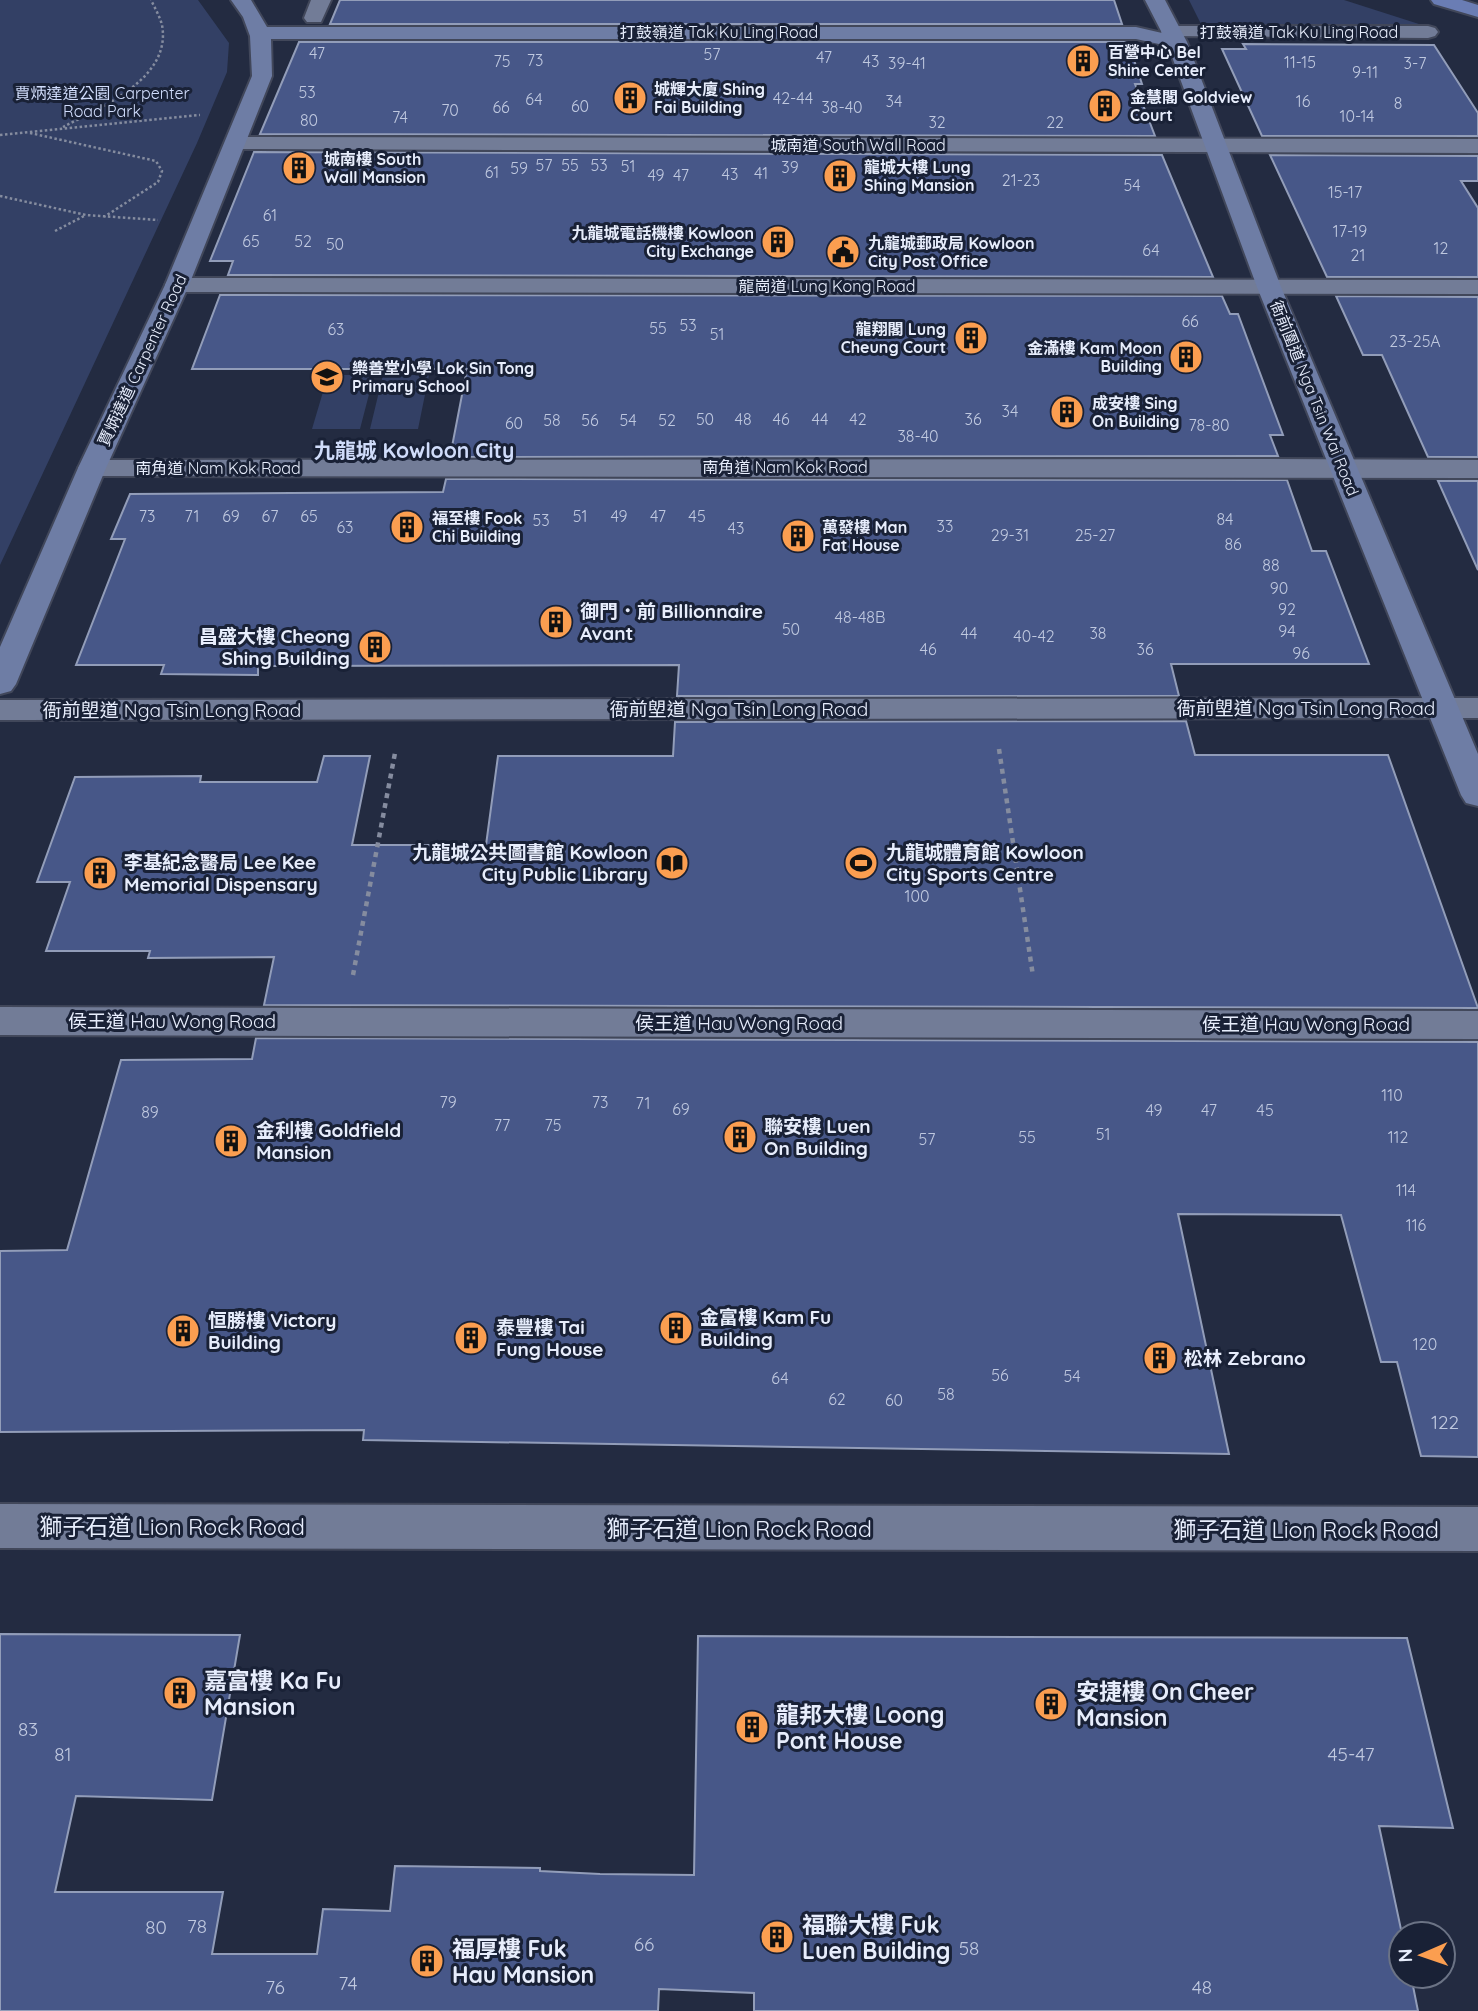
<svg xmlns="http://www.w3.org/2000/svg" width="1478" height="2011" font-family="Quicksand,'Noto Sans TC',sans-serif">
<rect width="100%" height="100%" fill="#232b41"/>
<path fill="#334065" d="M 0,0 L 198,0 L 229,43 L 227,72 L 197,143 L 0,565 Z
M 1189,0 L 1344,0 L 1422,25 L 1202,26 Z
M 328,375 L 374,375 L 360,429 L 312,429 Z
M 383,375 L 429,375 L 418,429 L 370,429 Z"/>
<path fill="#475788" stroke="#929db9" stroke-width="2" d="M 340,0 L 1114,0 L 1122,24 L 330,24 Z
M 299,42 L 1128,42 L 1142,84 L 1135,84 L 1155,136 L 260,134 Z
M 1243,44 L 1434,45 L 1478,113 L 1478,136 L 1262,136 L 1222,49 L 1246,49 Z
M 254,152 L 1162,155 L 1213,277 L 228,275 L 233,261 L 210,261 Z
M 1270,155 L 1478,156 L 1478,181 L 1461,181 L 1478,208 L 1478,277 L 1327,277 Z
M 220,295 L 1222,296 L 1230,314 L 1238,314 L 1283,435 L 1270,435 L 1278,456 L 450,457 L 467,369 L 192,369 Z
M 1336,296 L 1478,297 L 1478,457 L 1428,457 L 1382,355 L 1363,355 Z
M 446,479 L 1287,480 L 1312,551 L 1326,551 L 1369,664 L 1171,664 L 1179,696 L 677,696 L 679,665 L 258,666 L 258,675 L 161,674 L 164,665 L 76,665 L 125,539 L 111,539 L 130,494 L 443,492 Z
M 1438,481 L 1478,481 L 1478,570 Z
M 1186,721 L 1195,755 L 1388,755 L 1478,1008 L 264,1005 L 274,957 L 148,958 L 150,951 L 46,951 L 70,882 L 37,882 L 75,777 L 201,776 L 200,782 L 317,782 L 324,756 L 370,756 L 352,845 L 486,845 L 498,756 L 673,756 L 675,722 Z
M 256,1038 L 1478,1042 L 1478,1457 L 1421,1456 L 1397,1362 L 1381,1362 L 1341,1215 L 1178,1214 L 1229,1454 L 363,1440 L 364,1430 L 0,1432 L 0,1251 L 67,1250 L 121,1060 L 252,1059 Z
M 0,1634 L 240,1635 L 212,1800 L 76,1796 L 55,1892 L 223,1892 L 212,1954 L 317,1954 L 323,1909 L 390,1911 L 395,1866 L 540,1868 L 540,1871 L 600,1874 L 694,1875 L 698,1636 L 1407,1638 L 1453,1828 L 1379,1826 L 1402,1934 L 1401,1976 L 1411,1976 L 1418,2011 L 754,2011 L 754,1993 L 659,1989 L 658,2011 L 0,2011 Z"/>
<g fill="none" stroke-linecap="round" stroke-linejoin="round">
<defs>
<path id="street" d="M 311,0 L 331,0 L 321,22 L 307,22 L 304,18 Z
M 1171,26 L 1428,26 L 1435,28 L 1438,32 L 1435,36 L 1428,38 L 1164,36 L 1161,32 L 1164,28 Z
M 237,137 L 1478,139 L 1478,153 L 229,149 L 226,144 L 229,139 Z
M 177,278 L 1478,280 L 1478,294 L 177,292 L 168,290 L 165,285 L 168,280 Z
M 1265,459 L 1478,460 L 1478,478 L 92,476 L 82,474 L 78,468 L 82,462 L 92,460 Z
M 1478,698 L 1478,718 L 0,720 L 0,700 Z
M 0,1007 L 1478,1011 L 1478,1039 L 0,1035 Z
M 0,1504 L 1478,1507 L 1478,1551 L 0,1548 Z"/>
<path id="secondary" d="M 231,0 L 251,0 L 267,27 L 1136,27 L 1162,33 L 1145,0 L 1165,0 L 1187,42 L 1281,287 L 1478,754 L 1478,806 L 1466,803 L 1461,795 L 1257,287 L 1168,46 L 1136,39 L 271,39 L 272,76 L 189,285 L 106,468 L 16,684 L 11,691 L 0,694 L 0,647 L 78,468 L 165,285 L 252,76 L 250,36 L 243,17 Z"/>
<path id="primary" d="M 1431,0 L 1462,0 L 1478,5 L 1478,17 L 1434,4 Z"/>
</defs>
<use href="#street" stroke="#41475a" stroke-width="4"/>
<use href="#secondary" stroke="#41475a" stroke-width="4"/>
<use href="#primary" stroke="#41475a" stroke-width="4"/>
<path stroke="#858c9f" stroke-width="2.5" stroke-dasharray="2.5 2.5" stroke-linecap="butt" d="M 63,127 C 101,107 172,79 162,25 C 160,17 155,8 151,0
M 30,133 L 156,161 L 162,171 L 158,182 L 104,217
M 0,135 L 200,115
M 0,196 L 86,215 L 158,220
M 55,231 L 86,215"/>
<path stroke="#858c9f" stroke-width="4.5" stroke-dasharray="5 5" stroke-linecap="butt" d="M 999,749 L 1033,976
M 353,975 L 395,753"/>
<use href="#street" fill="#727c97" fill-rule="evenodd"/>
<use href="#secondary" fill="#6e7da5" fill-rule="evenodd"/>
<use href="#primary" fill="#6a7db4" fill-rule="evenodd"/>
</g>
<defs>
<symbol id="building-disc" viewBox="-11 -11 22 22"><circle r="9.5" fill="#fb9e50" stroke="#192136"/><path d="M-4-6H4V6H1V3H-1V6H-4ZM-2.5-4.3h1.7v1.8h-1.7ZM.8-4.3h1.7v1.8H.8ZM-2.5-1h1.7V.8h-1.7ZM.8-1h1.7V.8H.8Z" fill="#111"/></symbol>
<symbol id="civic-disc" viewBox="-11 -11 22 22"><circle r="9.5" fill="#fb9e50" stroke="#192136"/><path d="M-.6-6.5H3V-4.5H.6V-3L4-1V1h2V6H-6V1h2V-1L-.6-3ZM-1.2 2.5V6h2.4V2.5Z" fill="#111"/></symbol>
<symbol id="school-disc" viewBox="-11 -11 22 22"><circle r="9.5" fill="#fb9e50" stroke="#192136"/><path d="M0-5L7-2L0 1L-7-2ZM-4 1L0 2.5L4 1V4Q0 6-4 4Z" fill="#111"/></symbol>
<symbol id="library-disc" viewBox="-11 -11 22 22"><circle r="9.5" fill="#fb9e50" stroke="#192136"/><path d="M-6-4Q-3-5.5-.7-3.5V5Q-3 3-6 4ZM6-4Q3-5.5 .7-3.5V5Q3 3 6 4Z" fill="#111"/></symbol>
<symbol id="stadium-disc" viewBox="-11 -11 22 22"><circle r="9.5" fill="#fb9e50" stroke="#192136"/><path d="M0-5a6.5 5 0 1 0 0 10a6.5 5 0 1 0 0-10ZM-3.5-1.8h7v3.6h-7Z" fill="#111"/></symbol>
</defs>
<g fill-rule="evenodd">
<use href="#building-disc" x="1064" y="42" width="38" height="38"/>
<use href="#building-disc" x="611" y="79" width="38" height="38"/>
<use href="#building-disc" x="1086" y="87" width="38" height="38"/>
<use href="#building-disc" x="280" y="149" width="38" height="38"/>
<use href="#building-disc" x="821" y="157" width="38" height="38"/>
<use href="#building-disc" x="759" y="223" width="38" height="38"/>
<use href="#civic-disc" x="824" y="233" width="38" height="38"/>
<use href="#building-disc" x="952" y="319" width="38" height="38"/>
<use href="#building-disc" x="1167" y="338" width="38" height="38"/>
<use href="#school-disc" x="308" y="358" width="38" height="38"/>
<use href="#building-disc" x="1048" y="393" width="38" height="38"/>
<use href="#building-disc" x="388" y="508" width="38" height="38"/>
<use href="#building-disc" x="779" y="517" width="38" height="38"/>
<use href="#building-disc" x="537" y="603" width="38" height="38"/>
<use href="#building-disc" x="356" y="628" width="38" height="38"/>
<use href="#library-disc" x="653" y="844" width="38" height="38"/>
<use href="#stadium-disc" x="842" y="844" width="38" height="38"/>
<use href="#building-disc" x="81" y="854" width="38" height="38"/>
<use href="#building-disc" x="721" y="1118" width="38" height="38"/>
<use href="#building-disc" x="212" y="1122" width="38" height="38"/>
<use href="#building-disc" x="657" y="1309" width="38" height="38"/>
<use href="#building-disc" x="164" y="1312" width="38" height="38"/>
<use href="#building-disc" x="452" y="1319" width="38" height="38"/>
<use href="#building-disc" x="1141" y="1339" width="38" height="38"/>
<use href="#building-disc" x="161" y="1674" width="38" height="38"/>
<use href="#building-disc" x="1032" y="1685" width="38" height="38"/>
<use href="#building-disc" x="733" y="1708" width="38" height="38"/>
<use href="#building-disc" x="758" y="1918" width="38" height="38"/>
<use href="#building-disc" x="408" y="1942" width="38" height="38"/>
</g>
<g text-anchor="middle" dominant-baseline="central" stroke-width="6" stroke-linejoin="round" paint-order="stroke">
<g font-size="16" fill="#e7edfc" stroke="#192136">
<text x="719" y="32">打鼓嶺道 Tak Ku Ling Road</text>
<text x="1299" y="32">打鼓嶺道 Tak Ku Ling Road</text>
<text x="858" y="145">城南道 South Wall Road</text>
<text x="827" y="286">龍崗道 Lung Kong Road</text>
<text transform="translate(142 360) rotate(-65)">賈炳達道 Carpenter Road</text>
<text transform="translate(1315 398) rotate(68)">衙前圍道 Nga Tsin Wai Road</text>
<text x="785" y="467">南角道 Nam Kok Road</text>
<text x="218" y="468">南角道 Nam Kok Road</text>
</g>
<g font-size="16" font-weight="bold" fill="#e7edfc" stroke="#192136" text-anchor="start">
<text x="1108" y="52">百營中心 Bel<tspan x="1108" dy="18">Shine Center</tspan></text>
<text x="654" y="89">城輝大廈 Shing<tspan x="654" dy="18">Fai Building</tspan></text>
<text x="1130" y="97">金慧閣 Goldview<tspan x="1130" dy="18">Court</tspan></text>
<text x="324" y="159">城南樓 South<tspan x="324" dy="18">Wall Mansion</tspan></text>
<text x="864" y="167">龍城大樓 Lung<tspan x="864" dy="18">Shing Mansion</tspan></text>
<text x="754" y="233" text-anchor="end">九龍城電話機樓 Kowloon<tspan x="754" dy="18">City Exchange</tspan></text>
<text x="868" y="243">九龍城郵政局 Kowloon<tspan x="868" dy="18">City Post Office</tspan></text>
<text x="946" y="329" text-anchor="end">龍翔閣 Lung<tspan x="946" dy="18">Cheung Court</tspan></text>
<text x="1162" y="348" text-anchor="end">金滿樓 Kam Moon<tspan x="1162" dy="18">Building</tspan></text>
<text x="352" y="368">樂善堂小學 Lok Sin Tong<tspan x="352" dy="18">Primary School</tspan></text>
<text x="1092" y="403">成安樓 Sing<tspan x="1092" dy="18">On Building</tspan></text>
<text x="432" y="518">福至樓 Fook<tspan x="432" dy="18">Chi Building</tspan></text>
<text x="822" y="527">萬發樓 Man<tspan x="822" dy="18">Fat House</tspan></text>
</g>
<g font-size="16" fill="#bfc8df">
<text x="317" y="53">47</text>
<text x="712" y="54">57</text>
<text x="824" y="57">47</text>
<text x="535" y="60">73</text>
<text x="502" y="61">75</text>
<text x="871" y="61">43</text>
<text x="1300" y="62">11-15</text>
<text x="907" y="63">39-41</text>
<text x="1415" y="63">3-7</text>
<text x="1365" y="72">9-11</text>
<text x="307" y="92">53</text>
<text x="793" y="98">42-44</text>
<text x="534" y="99">64</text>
<text x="894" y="101">34</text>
<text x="1303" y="101">16</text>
<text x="1398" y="103">8</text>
<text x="580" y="106">60</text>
<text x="501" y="107">66</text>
<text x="842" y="107">38-40</text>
<text x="450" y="110">70</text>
<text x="1357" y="116">10-14</text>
<text x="400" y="117">74</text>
<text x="309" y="120">80</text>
<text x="937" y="122">32</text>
<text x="1055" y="122">22</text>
<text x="544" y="165">57</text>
<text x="570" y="165">55</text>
<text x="599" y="165">53</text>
<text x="628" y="166">51</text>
<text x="790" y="167">39</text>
<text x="519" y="168">59</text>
<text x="492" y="172">61</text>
<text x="761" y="173">41</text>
<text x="730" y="174">43</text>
<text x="656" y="175">49</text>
<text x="681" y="175">47</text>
<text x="1021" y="180">21-23</text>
<text x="1132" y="185">54</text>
<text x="1345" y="192">15-17</text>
<text x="270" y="215">61</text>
<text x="1350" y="231">17-19</text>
<text x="251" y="241">65</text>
<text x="303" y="241">52</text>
<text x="335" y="244">50</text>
<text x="1441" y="248">12</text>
<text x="1151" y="250">64</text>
<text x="1358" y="255">21</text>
<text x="1190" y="321">66</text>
<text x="688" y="325">53</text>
<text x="658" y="328">55</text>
<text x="336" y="329">63</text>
<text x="717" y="334">51</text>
<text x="1415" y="341">23-25A</text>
<text x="1010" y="411">34</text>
<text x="705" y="419">50</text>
<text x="743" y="419">48</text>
<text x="781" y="419">46</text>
<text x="820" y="419">44</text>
<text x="858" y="419">42</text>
<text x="973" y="419">36</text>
<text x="552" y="420">58</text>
<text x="590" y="420">56</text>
<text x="628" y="420">54</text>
<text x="667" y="420">52</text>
<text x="514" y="423">60</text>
<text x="1209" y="425">78-80</text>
<text x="918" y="436">38-40</text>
<text x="147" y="516">73</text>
<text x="192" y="516">71</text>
<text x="231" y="516">69</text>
<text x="270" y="516">67</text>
<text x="309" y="516">65</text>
<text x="580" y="516">51</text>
<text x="619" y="516">49</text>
<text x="658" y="516">47</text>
<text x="697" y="516">45</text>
<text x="1225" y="519">84</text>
<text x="541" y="520">53</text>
<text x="945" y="526">33</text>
<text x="345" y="527">63</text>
<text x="736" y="528">43</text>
<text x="1010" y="535">29-31</text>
<text x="1095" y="535">25-27</text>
<text x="1233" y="544">86</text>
<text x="1271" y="565">88</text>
<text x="1279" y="588">90</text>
<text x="1287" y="609">92</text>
<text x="860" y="617">48-48B</text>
<text x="791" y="629">50</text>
<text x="1287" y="631">94</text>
<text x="969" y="633">44</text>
<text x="1098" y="633">38</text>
<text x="1034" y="636">40-42</text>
<text x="928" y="649">46</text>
<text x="1145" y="649">36</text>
<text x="1301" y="653">96</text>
<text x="917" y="896">100</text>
<text x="1392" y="1095">110</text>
<text x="448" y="1102">79</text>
<text x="600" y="1102">73</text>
<text x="643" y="1103">71</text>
<text x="681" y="1109">69</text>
<text x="1154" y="1110">49</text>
<text x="1209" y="1110">47</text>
<text x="1265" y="1110">45</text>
<text x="150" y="1112">89</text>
<text x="502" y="1125">77</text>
<text x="553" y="1125">75</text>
<text x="1103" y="1134">51</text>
<text x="1027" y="1137">55</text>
<text x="1398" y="1137">112</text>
<text x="927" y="1139">57</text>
<text x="1406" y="1190">114</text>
<text x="1416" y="1225">116</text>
<text x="1425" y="1344">120</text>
<text x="1000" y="1375">56</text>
<text x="1072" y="1376">54</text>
<text x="780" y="1378">64</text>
<text x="946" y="1394">58</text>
<text x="837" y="1399">62</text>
<text x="894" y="1400">60</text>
</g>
<g font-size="16" fill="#d1ddfc" stroke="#192136">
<text x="102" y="93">賈炳達道公園 Carpenter<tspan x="102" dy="18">Road Park</tspan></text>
</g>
<g font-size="19" font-weight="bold" fill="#e7edfc" stroke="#192136" text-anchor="start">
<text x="580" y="611">御門．前 Billionnaire<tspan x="580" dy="22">Avant</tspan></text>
<text x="350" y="636" text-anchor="end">昌盛大樓 Cheong<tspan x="350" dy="22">Shing Building</tspan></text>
<text x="648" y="852" text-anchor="end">九龍城公共圖書館 Kowloon<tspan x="648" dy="22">City Public Library</tspan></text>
<text x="886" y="852">九龍城體育館 Kowloon<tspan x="886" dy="22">City Sports Centre</tspan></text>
<text x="124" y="862">李基紀念醫局 Lee Kee<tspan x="124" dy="22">Memorial Dispensary</tspan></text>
<text x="764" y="1126">聯安樓 Luen<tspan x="764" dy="22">On Building</tspan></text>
<text x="256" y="1130">金利樓 Goldfield<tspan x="256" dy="22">Mansion</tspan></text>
<text x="700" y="1317">金富樓 Kam Fu<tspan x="700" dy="22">Building</tspan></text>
<text x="208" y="1320">恒勝樓 Victory<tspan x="208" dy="22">Building</tspan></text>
<text x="496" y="1327">泰豐樓 Tai<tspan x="496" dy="22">Fung House</tspan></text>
<text x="1184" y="1358">松林 Zebrano</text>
</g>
<g font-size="19" fill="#e7edfc" stroke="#192136">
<text x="1306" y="708">衙前塱道 Nga Tsin Long Road</text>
<text x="739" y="709">衙前塱道 Nga Tsin Long Road</text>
<text x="172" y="710">衙前塱道 Nga Tsin Long Road</text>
<text x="172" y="1021">侯王道 Hau Wong Road</text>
<text x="739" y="1023">侯王道 Hau Wong Road</text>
<text x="1306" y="1024">侯王道 Hau Wong Road</text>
</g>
<g font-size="19" fill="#bfc8df">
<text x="1445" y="1422">122</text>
<text x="28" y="1729">83</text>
<text x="63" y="1754">81</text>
<text x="1351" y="1754">45-47</text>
<text x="197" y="1926">78</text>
<text x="156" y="1927">80</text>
<text x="644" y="1944">66</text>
<text x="969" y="1948">58</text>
<text x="348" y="1983">74</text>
<text x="275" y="1987">76</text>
<text x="1202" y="1987">48</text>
</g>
<g font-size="21" font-weight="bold" fill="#d0dcfa" stroke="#192136">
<text x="414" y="450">九龍城 Kowloon City</text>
</g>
<g font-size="23" fill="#e7edfc" stroke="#192136">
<text x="172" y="1526">獅子石道 Lion Rock Road</text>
<text x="739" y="1528">獅子石道 Lion Rock Road</text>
<text x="1306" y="1529">獅子石道 Lion Rock Road</text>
</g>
<g font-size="23" font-weight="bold" fill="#e7edfc" stroke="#192136" text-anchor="start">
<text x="204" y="1680">嘉富樓 Ka Fu<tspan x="204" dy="26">Mansion</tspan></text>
<text x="1076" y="1691">安捷樓 On Cheer<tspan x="1076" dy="26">Mansion</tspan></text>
<text x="776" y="1714">龍邦大樓 Loong<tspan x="776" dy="26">Pont House</tspan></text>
<text x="802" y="1924">福聯大樓 Fuk<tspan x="802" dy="26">Luen Building</tspan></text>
<text x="452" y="1948">福厚樓 Fuk<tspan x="452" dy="26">Hau Mansion</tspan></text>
</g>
</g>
<g transform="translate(1422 1955) rotate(268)"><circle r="33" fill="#192136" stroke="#6b7385" stroke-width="2"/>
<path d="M0-5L12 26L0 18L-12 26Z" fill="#fb9e50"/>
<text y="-10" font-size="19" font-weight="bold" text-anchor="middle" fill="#e7edfc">N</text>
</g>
</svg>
